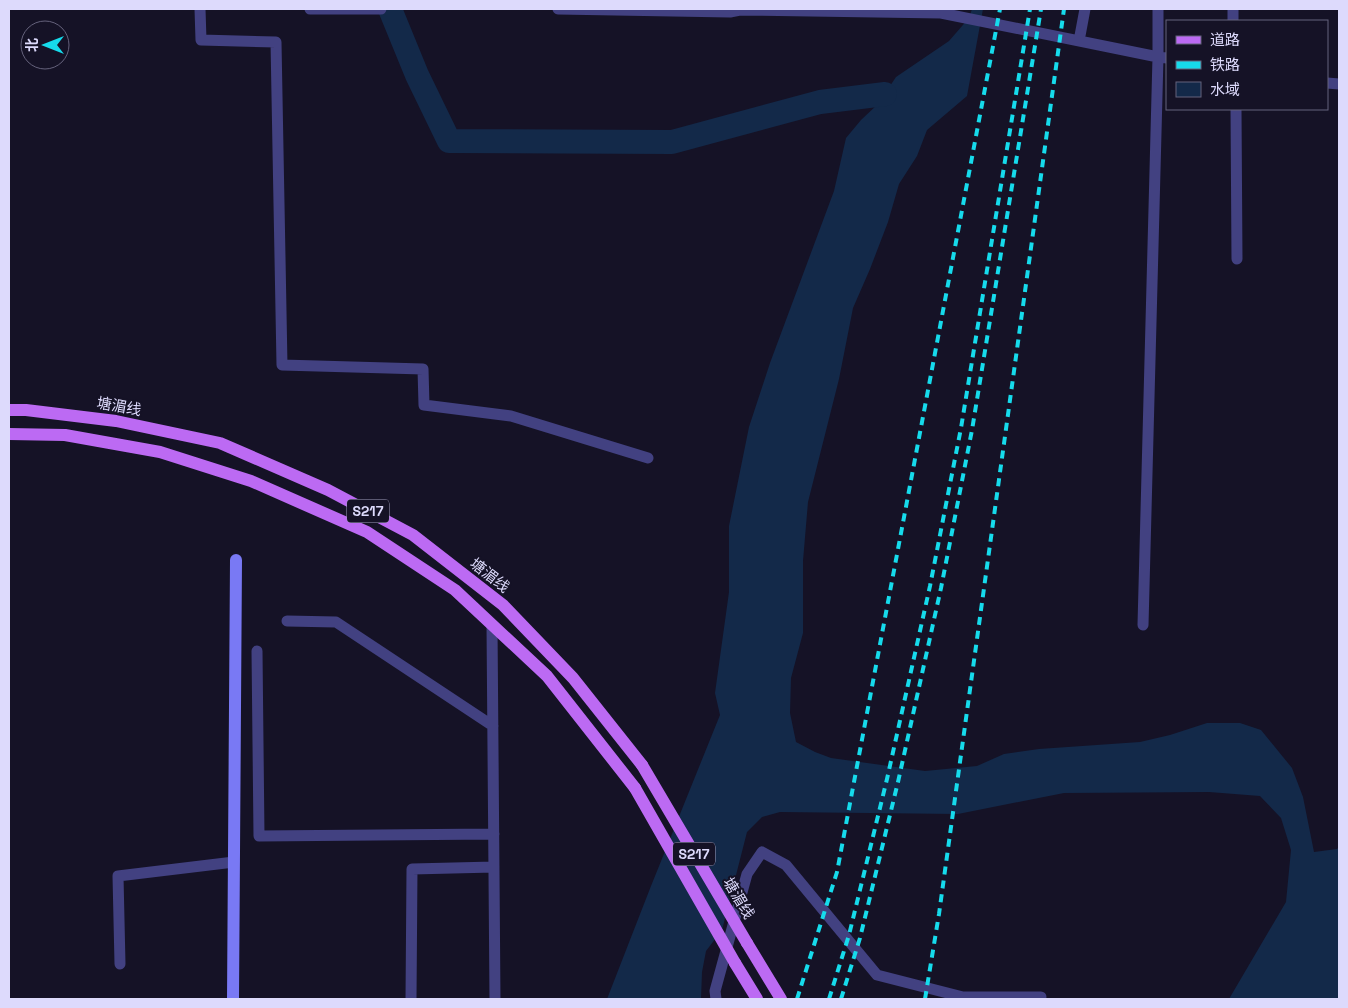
<svg xmlns="http://www.w3.org/2000/svg" width="1348" height="1008" font-family="'Space Grotesk','Noto Sans SC',sans-serif">
<rect width="100%" height="100%" fill="#151226"/>
<path fill="#132949" d="M 972,9 L 983,9 L 967,96 L 927,130 L 917,156 L 899,184 L 888,222 L 870,269 L 853,308 L 839,379 L 808,502 L 803,561 L 803,633 L 791,678 L 790,713 L 796,742 L 815,752 L 831,758 L 925,771 L 977,766 L 1004,754 L 1039,749 L 1140,742 L 1170,735 L 1207,723 L 1240,723 L 1261,730 L 1292,768 L 1303,797 L 1314,852 L 1337,849 L 1339,847 L 1339,999 L 1229,999 L 1286,902 L 1291,850 L 1281,818 L 1260,796 L 1209,792 L 1064,793 L 958,814 L 780,812 L 762,817 L 747,832 L 722,930 L 706,951 L 702,972 L 701,999 L 607,999 L 651,886 L 720,715 L 715,693 L 729,592 L 729,526 L 749,427 L 770,363 L 834,191 L 846,138 L 861,120 L 878,104 L 896,77 L 949,41 L 969,18 Z"/>
<g fill="none" stroke-linecap="round" stroke-linejoin="round">
<path stroke="#132949" stroke-width="24" d="M 390,9 L 417,75 L 449,141 L 672,142 L 820,102 L 885,94"/>
<path stroke="#424181" stroke-width="11" d="M 200,9 L 201,40 L 276,42 L 282,365 L 423,369 L 424,405 L 511,416 L 648,458
M 310,9 L 381,9
M 558,9 L 730,12 L 740,10 L 941,13 L 1158,57 L 1167,58
M 1233,9 L 1233,21
M 1079,41 L 1085,9
M 1327,83 L 1339,84
M 1236,109 L 1237,259
M 287,621 L 336,622 L 493,726
M 492,625 L 495,999
M 1143,625 L 1158,57 L 1158,9
M 257,651 L 259,836 L 494,834
M 120,964 L 118,876 L 234,862
M 411,999 L 412,869 L 494,867
M 716,999 L 715,991 L 747,874 L 762,852 L 786,865 L 877,975 L 963,997 L 1041,997"/>
<path stroke="#7979f4" stroke-width="12" d="M 233,999 L 236,560"/>
<path stroke="#bc6af3" stroke-width="12" d="M 9,410 L 26,410 L 116,421 L 220,443 L 328,490 L 413,535 L 503,605 L 573,678 L 642,765
M 9,434 L 65,435 L 160,452 L 251,481 L 367,532 L 455,590 L 547,676 L 635,788
M 747,943 L 781,999
M 735,963 L 757,999"/>
<path stroke="#16dbec" stroke-width="4" stroke-dasharray="8 6" stroke-linecap="butt" d="M 797,999 L 837,872 L 1000,9
M 829,999 L 849,935 L 887,779 L 930,586 L 961,428 L 1030,9
M 841,999 L 860,938 L 898,782 L 941,588 L 972,430 L 1041,9
M 925,999 L 939,914 L 1064,9"/>
<path stroke="#bc6af3" stroke-width="12" d="M 642,765 L 747,943
M 635,788 L 735,963"/>
</g>
<g text-anchor="middle" dominant-baseline="central" stroke-width="4" stroke-linejoin="round" paint-order="stroke">
<g fill="#151226" stroke="#a19ebc" stroke-width="1">
<rect x="347" y="499.5" width="42" height="23" rx="4"/>
<rect x="673" y="842.5" width="42" height="23" rx="4"/>
</g>
<g font-size="14" font-weight="bold" fill="#dddafc">
<text x="368" y="511">S217</text>
<text x="694" y="854">S217</text>
</g>
<g font-size="15" fill="#dddafc" stroke="#151226">
<text transform="translate(119 406) rotate(10)">塘湄线</text>
<text transform="translate(490 575) rotate(38)">塘湄线</text>
<text transform="translate(739 898) rotate(59)">塘湄线</text>
</g>
</g>
<rect width="1348" height="1008" fill="none" stroke="#dddafc" stroke-width="20"/>
<rect x="1166" y="20" width="162" height="90" fill="#151226" stroke="#65627c"/>
<rect x="1176" y="36" width="25" height="8" fill="#bc6af3" stroke="#65627c"/>
<text x="1210" y="45" font-size="15" fill="#dddafc">道路</text>
<rect x="1176" y="61" width="25" height="8" fill="#16dbec" stroke="#65627c"/>
<text x="1210" y="70" font-size="15" fill="#dddafc">铁路</text>
<rect x="1176" y="82" width="25" height="15" fill="#132949" stroke="#65627c"/>
<text x="1210" y="95" font-size="15" fill="#dddafc">水域</text>
<g transform="translate(45 45) rotate(270)"><circle r="24" fill="#151226" stroke="#65627c"/>
<path d="M0-4L9 19L0 12L-9 19Z" fill="#16dbec"/>
<text y="-8" font-size="14" font-weight="bold" text-anchor="middle" fill="#dddafc">北</text>
</g>
</svg>
